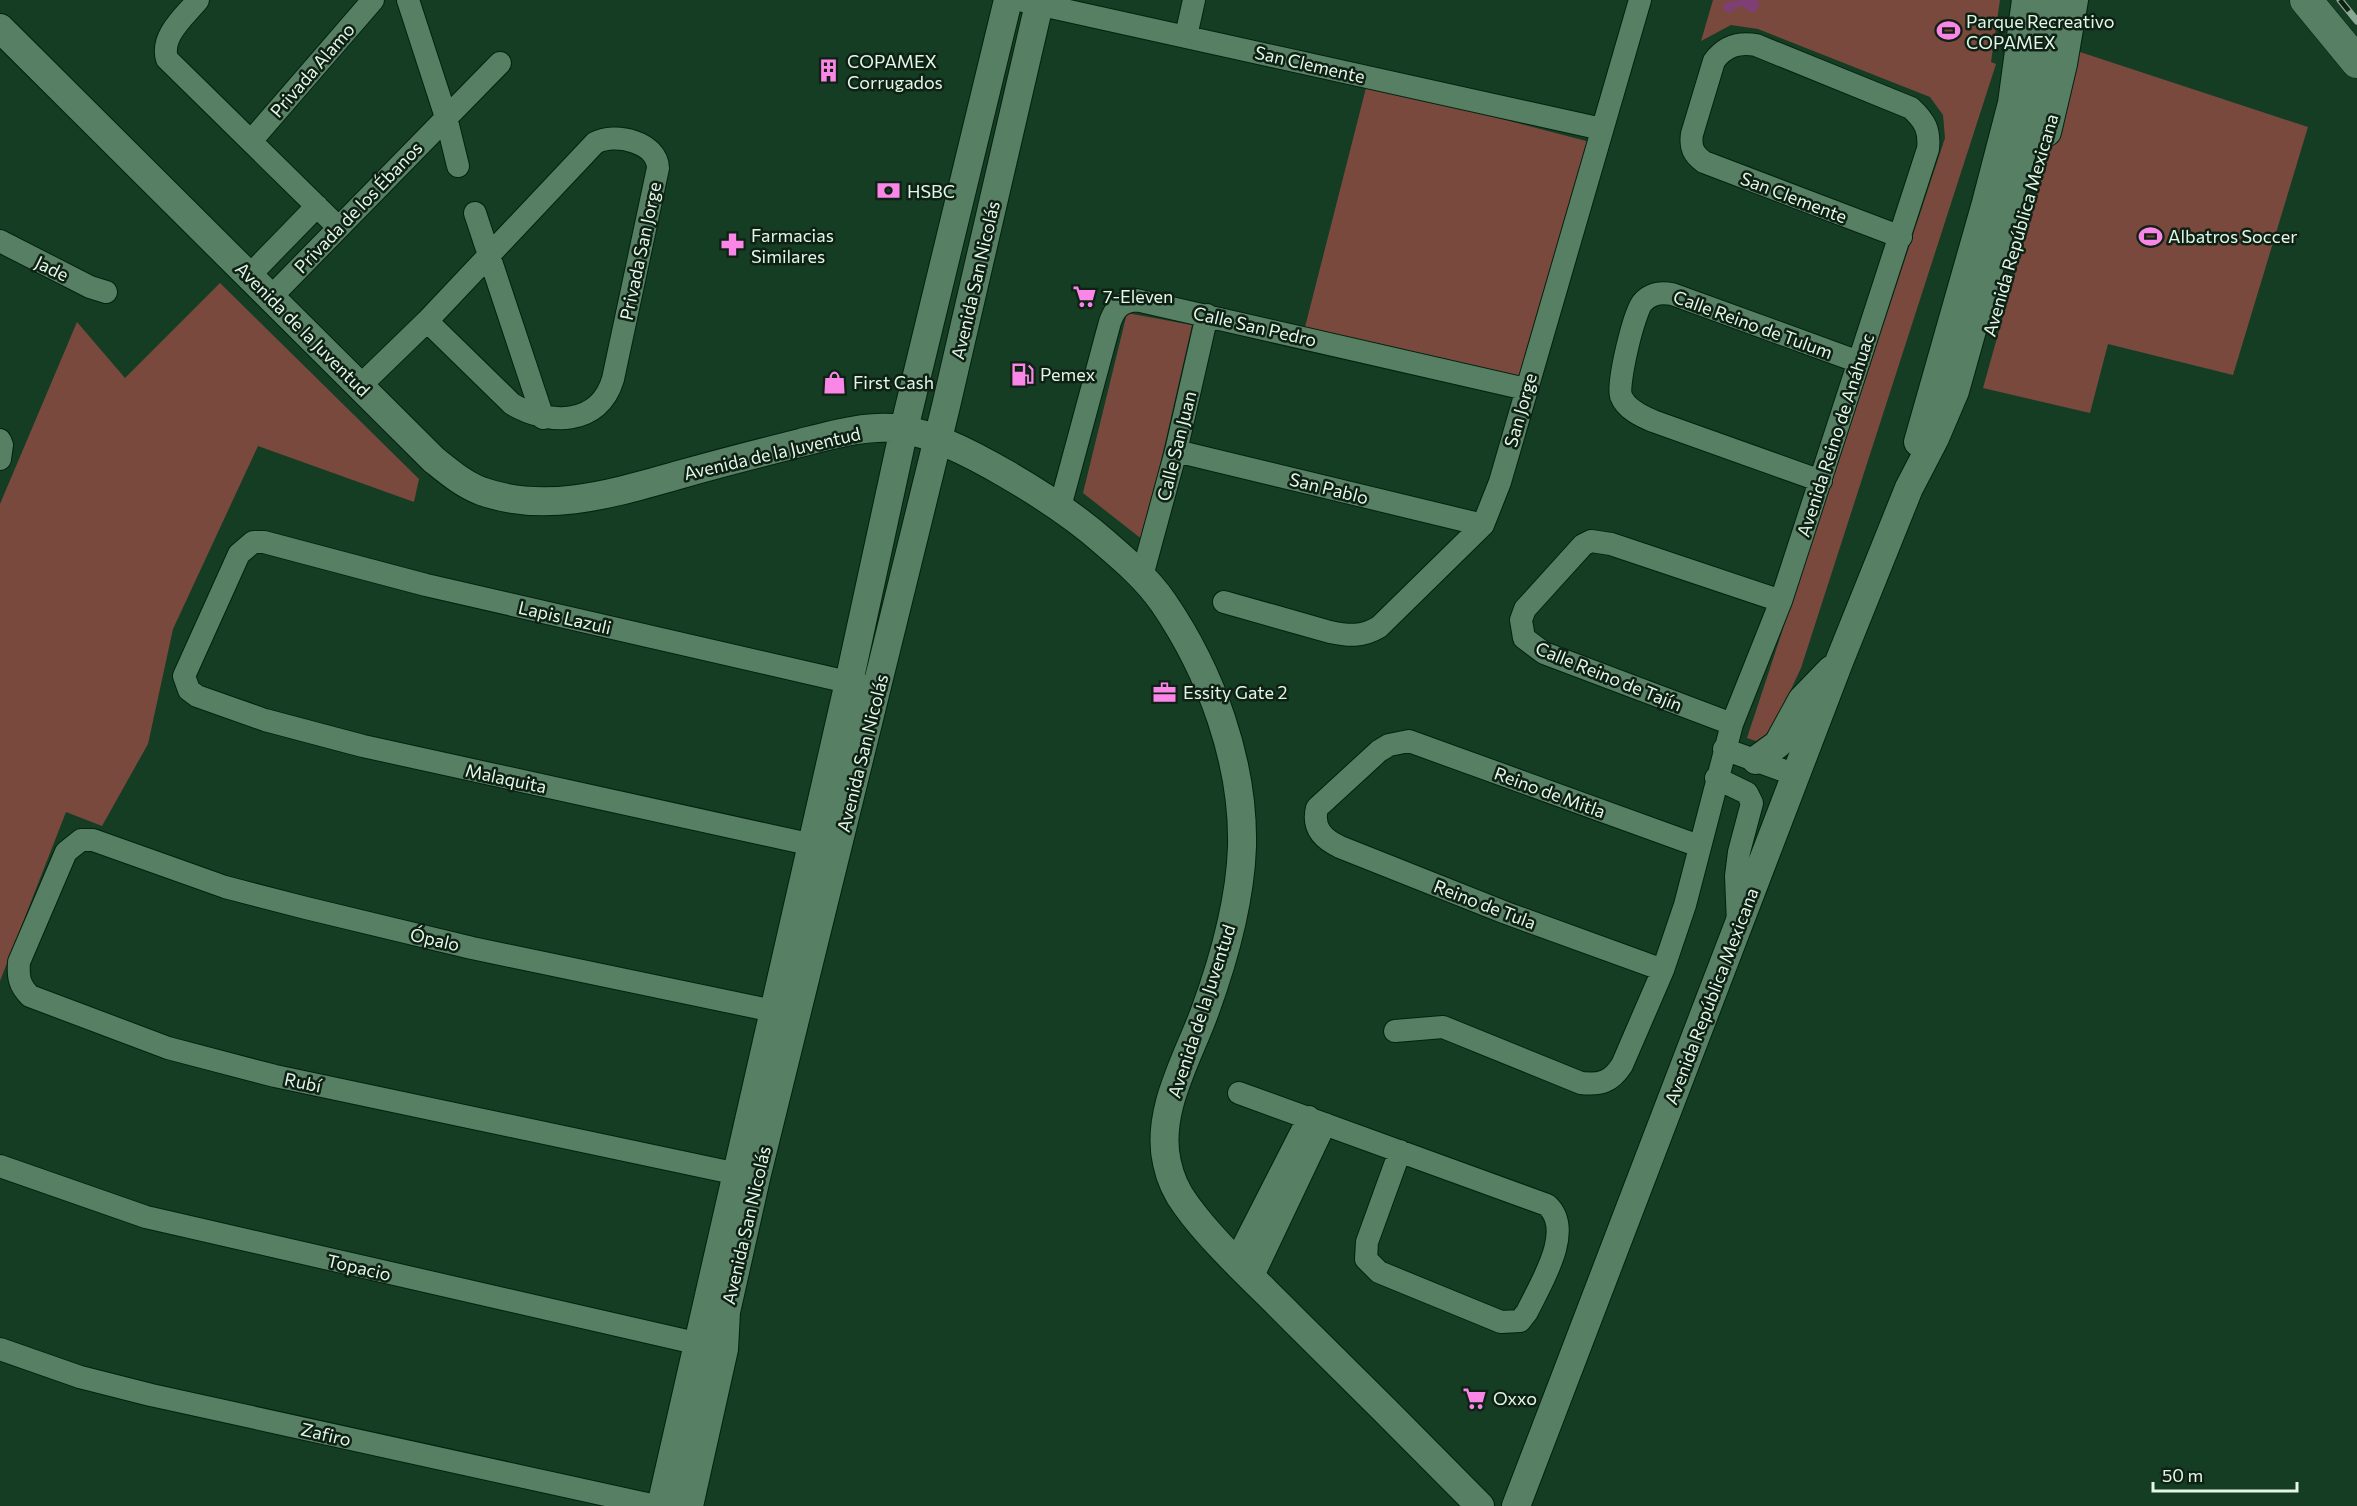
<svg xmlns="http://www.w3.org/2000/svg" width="2357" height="1506" font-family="Commissioner,sans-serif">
<rect width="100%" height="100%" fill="#143d24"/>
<path fill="#7a493d" d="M 1713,0 L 2000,0 L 1991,62 L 1996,64 L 1801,668 L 1771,732 L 1756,741 L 1747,738 L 1945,138 L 1943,115 L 1930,97 L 1758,29 L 1731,25 L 1701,41 Z
M 2077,51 L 2308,127 L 2233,375 L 2108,344 L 2090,413 L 1983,388 Z
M 1367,84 L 1590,142 L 1523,379 L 1304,331 Z
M 220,283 L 419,479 L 414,502 L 258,446 L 173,629 L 148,744 L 102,826 L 66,812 L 0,981 L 0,504 L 77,322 L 125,378 Z
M 1127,313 L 1192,325 L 1143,540 L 1083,493 Z"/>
<path fill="#7f3f75" d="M 1742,0 L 1757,0 L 1760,5 L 1755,12 L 1747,11 L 1743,6 L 1736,8 L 1731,13 L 1725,11 L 1722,6 L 1727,2 Z"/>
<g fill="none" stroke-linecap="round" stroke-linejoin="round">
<defs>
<path id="minor" d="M 198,0 C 185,16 160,36 167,59 L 338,227
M 408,0 L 446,117 L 458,166
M 1019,0 L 1602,129
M 1186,36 L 1194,0
M 251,141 L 373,0
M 475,213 L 543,418
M 0,241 L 90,287 L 106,292
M 249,276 L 317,206
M 271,297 L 500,63
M 360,386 L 427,321 L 595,143 C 615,132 657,142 658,168 L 613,379 C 599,427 548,425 512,404 L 427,321
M 0,440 L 2,445 L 0,459
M 1176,451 L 1483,525
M 1821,481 L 1653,421 C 1641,416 1626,409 1621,396 C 1617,384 1634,311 1643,302 C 1651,293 1661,292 1672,294 L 1859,362
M 1060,507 L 1110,322 C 1115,308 1121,302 1136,300 L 1526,389
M 1142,576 L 1176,451 L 1207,315
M 1224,602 L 1330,632 C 1349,636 1362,637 1379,627 L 1483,525 L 1500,482 L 1640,0
M 1732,724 L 1544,653 L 1524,638 L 1521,620 L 1525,609 L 1583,545 L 1591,541 L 1611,544 L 1781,601
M 1724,749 L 1796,775
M 1716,778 L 1747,793 L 1752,803 L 1739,852 L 1736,876 L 1738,924
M 827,848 L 363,746 L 265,720 L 197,696 L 189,690 L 184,676 L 239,554 L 253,542 L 264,542 L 426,585 L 865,686
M 1663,970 L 1506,913 L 1340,847 C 1323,839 1312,828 1317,808 L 1379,751 L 1389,745 L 1409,741 L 1699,846
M 1395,1031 L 1443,1027 L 1581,1083 C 1601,1085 1611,1082 1622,1065 L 1663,970 L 1685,905 L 1732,724 L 1781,601 L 1928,149 C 1930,130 1925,121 1911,108 L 1756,45 C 1738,42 1725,46 1714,61 L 1692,134 C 1690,147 1693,154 1704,162 L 1901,237
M 1239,1093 L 1547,1205 C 1575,1230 1541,1283 1527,1312 L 1520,1321 L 1501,1322 L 1379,1272 L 1366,1259 L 1367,1242 L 1400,1151
M 0,1166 L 146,1217 L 713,1347
M 752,1177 L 275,1076 L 168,1048 L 30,996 C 19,985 18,977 19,962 L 66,852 L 81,840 L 93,840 L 225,887 L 306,908 L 472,948 L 788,1014
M 1236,1260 L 1309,1117
M 1252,1278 L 1325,1124
M 0,1349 L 80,1377 L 151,1395 L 656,1506"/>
<path id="tertiary" d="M 0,28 L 434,460 C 449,472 463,484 481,491 C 548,515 617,492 682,474 C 721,463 760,453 800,443 C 831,435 869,424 901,429 C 957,438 1061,504 1104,542 C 1125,560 1147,579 1163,602 C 1211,672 1244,762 1242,847 C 1240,903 1224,959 1205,1011 C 1188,1058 1155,1112 1167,1163 C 1170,1177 1177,1193 1186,1205 C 1214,1244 1261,1286 1295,1321 C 1357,1382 1419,1444 1480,1506
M 2047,132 L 2063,64 L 2074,0
M 1918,442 L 1986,203 L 2012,103 L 2026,0
M 1756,760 L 1778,744 L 1802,700 L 1831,670
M 661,1506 L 849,682 L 904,429 L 1008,0
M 689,1506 L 724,1349 L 726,1312 L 756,1178 L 946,406 L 1040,0
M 1516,1506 L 1839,662 L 1909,488 L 1935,438 L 1955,391 L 2027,134 L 2042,61 L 2048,0"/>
<path id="secondary" d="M 2306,0 L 2357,62"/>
</defs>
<use href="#minor" stroke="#032210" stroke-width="24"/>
<use href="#tertiary" stroke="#032210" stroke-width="30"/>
<use href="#secondary" stroke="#032210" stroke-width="33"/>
<use href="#minor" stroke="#567f63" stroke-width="22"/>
<use href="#tertiary" stroke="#567f63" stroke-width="28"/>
<use href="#secondary" stroke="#567f63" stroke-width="32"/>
<defs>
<path id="rail" d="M 2340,0 L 2357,21"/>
</defs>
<use href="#rail" stroke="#89a792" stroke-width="7"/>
<use href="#rail" stroke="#0f2014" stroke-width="4.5" stroke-dasharray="14" stroke-linecap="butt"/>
</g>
<defs>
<symbol id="stadium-bare" viewBox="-9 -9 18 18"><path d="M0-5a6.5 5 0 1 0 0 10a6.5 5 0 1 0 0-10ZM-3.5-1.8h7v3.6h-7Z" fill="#fa87e7" stroke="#0f2014" stroke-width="2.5" paint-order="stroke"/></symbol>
<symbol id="building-bare" viewBox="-9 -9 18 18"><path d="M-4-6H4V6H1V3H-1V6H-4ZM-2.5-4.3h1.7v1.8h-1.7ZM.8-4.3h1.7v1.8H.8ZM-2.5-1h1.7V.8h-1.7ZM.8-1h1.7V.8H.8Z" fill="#fa87e7" stroke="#0f2014" stroke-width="2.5" paint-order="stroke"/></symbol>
<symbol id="bank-bare" viewBox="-9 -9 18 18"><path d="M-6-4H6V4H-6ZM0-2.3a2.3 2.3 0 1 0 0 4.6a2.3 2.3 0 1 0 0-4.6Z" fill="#fa87e7" stroke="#0f2014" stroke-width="2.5" paint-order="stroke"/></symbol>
<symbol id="pharmacy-bare" viewBox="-9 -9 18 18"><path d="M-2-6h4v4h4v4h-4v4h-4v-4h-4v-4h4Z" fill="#fa87e7" stroke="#0f2014" stroke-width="2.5" paint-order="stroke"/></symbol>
<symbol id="supermarket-bare" viewBox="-9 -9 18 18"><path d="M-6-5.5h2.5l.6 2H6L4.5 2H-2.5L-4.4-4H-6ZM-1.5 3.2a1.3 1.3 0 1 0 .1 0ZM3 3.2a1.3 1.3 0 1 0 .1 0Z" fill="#fa87e7" stroke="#0f2014" stroke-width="2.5" paint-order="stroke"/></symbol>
<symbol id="fuel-bare" viewBox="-9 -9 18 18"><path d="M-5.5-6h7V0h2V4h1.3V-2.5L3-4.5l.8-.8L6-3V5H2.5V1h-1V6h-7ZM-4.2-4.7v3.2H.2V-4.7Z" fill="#fa87e7" stroke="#0f2014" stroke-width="2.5" paint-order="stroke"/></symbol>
<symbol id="shop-bare" viewBox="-9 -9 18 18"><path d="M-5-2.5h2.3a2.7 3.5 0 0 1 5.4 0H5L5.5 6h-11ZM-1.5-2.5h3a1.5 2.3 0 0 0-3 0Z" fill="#fa87e7" stroke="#0f2014" stroke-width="2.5" paint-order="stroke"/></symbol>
<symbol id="office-bare" viewBox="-9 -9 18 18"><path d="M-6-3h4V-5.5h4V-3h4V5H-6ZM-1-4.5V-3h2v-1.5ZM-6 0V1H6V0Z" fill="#fa87e7" stroke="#0f2014" stroke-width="2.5" paint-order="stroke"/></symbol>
</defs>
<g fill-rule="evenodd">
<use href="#stadium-bare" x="1932" y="14" width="33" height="33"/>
<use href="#building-bare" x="812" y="54" width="33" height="33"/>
<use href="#bank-bare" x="872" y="174" width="33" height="33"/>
<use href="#stadium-bare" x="2134" y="220" width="33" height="33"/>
<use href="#pharmacy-bare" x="716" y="228" width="33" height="33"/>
<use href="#supermarket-bare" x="1068" y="280" width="33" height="33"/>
<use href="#fuel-bare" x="1006" y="358" width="33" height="33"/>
<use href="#shop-bare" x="818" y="366" width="33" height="33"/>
<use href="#office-bare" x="1148" y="676" width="33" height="33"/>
<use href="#supermarket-bare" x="1458" y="1382" width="33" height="33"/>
</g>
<g text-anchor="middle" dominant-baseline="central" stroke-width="5" stroke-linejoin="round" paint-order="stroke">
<g font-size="18" fill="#e2f8e7" stroke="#0f2014" text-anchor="start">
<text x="1966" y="21">Parque Recreativo<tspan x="1966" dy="21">COPAMEX</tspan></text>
<text x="847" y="61">COPAMEX<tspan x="847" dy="21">Corrugados</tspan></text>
<text x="907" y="191">HSBC</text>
<text x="751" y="235">Farmacias<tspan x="751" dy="21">Similares</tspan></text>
<text x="2168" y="236">Albatros Soccer</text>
<text x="1103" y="296">7-Eleven</text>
<text x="1040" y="374">Pemex</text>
<text x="853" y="382">First Cash</text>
<text x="1183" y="692">Essity Gate 2</text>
<text x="1493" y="1398">Oxxo</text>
</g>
<g font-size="18" fill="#e2f8e7" stroke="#0f2014">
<text transform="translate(1310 64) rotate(13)">San Clemente</text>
<text transform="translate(312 70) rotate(-49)">Privada Alamo</text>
<text transform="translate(1794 197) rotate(21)">San Clemente</text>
<text transform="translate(358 207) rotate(-46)">Privada de los Ébanos</text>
<text transform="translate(2020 225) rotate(-74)">Avenida República Mexicana</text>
<text transform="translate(640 251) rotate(-78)">Privada San Jorge</text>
<text transform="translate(52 268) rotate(26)">Jade</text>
<text transform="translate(975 280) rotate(-77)">Avenida San Nicolás</text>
<text transform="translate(1753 324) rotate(20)">Calle Reino de Tulum</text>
<text transform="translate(1255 326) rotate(13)">Calle San Pedro</text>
<text transform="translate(303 329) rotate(45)">Avenida de la Juventud</text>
<text transform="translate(1520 410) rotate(-74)">San Jorge</text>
<text transform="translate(1835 435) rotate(-72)">Avenida Reino de Anáhuac</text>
<text transform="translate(1176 446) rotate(-76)">Calle San Juan</text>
<text transform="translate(772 453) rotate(-13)">Avenida de la Juventud</text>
<text transform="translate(1329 488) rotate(14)">San Pablo</text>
<text transform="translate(565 617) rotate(13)">Lapis Lazuli</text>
<text transform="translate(1609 676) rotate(22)">Calle Reino de Tajín</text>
<text transform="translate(862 753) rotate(-76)">Avenida San Nicolás</text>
<text transform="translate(506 778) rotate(12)">Malaquita</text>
<text transform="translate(1550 792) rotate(20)">Reino de Mitla</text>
<text transform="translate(1485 904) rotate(21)">Reino de Tula</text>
<text transform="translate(435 939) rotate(13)">Ópalo</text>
<text transform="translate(1711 996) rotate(-69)">Avenida República Mexicana</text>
<text transform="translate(1201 1011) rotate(-72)">Avenida de la Juventud</text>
<text transform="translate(303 1082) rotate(12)">Rubí</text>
<text transform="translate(746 1225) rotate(-77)">Avenida San Nicolás</text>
<text transform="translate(359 1267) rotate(13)">Topacio</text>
<text transform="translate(326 1434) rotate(13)">Zafiro</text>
</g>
</g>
<path d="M2153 1482v9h144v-9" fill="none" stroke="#e2f8e7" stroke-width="3"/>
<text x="2162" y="1482" font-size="18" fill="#e2f8e7" stroke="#0f2014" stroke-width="4.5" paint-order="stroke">50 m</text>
</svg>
